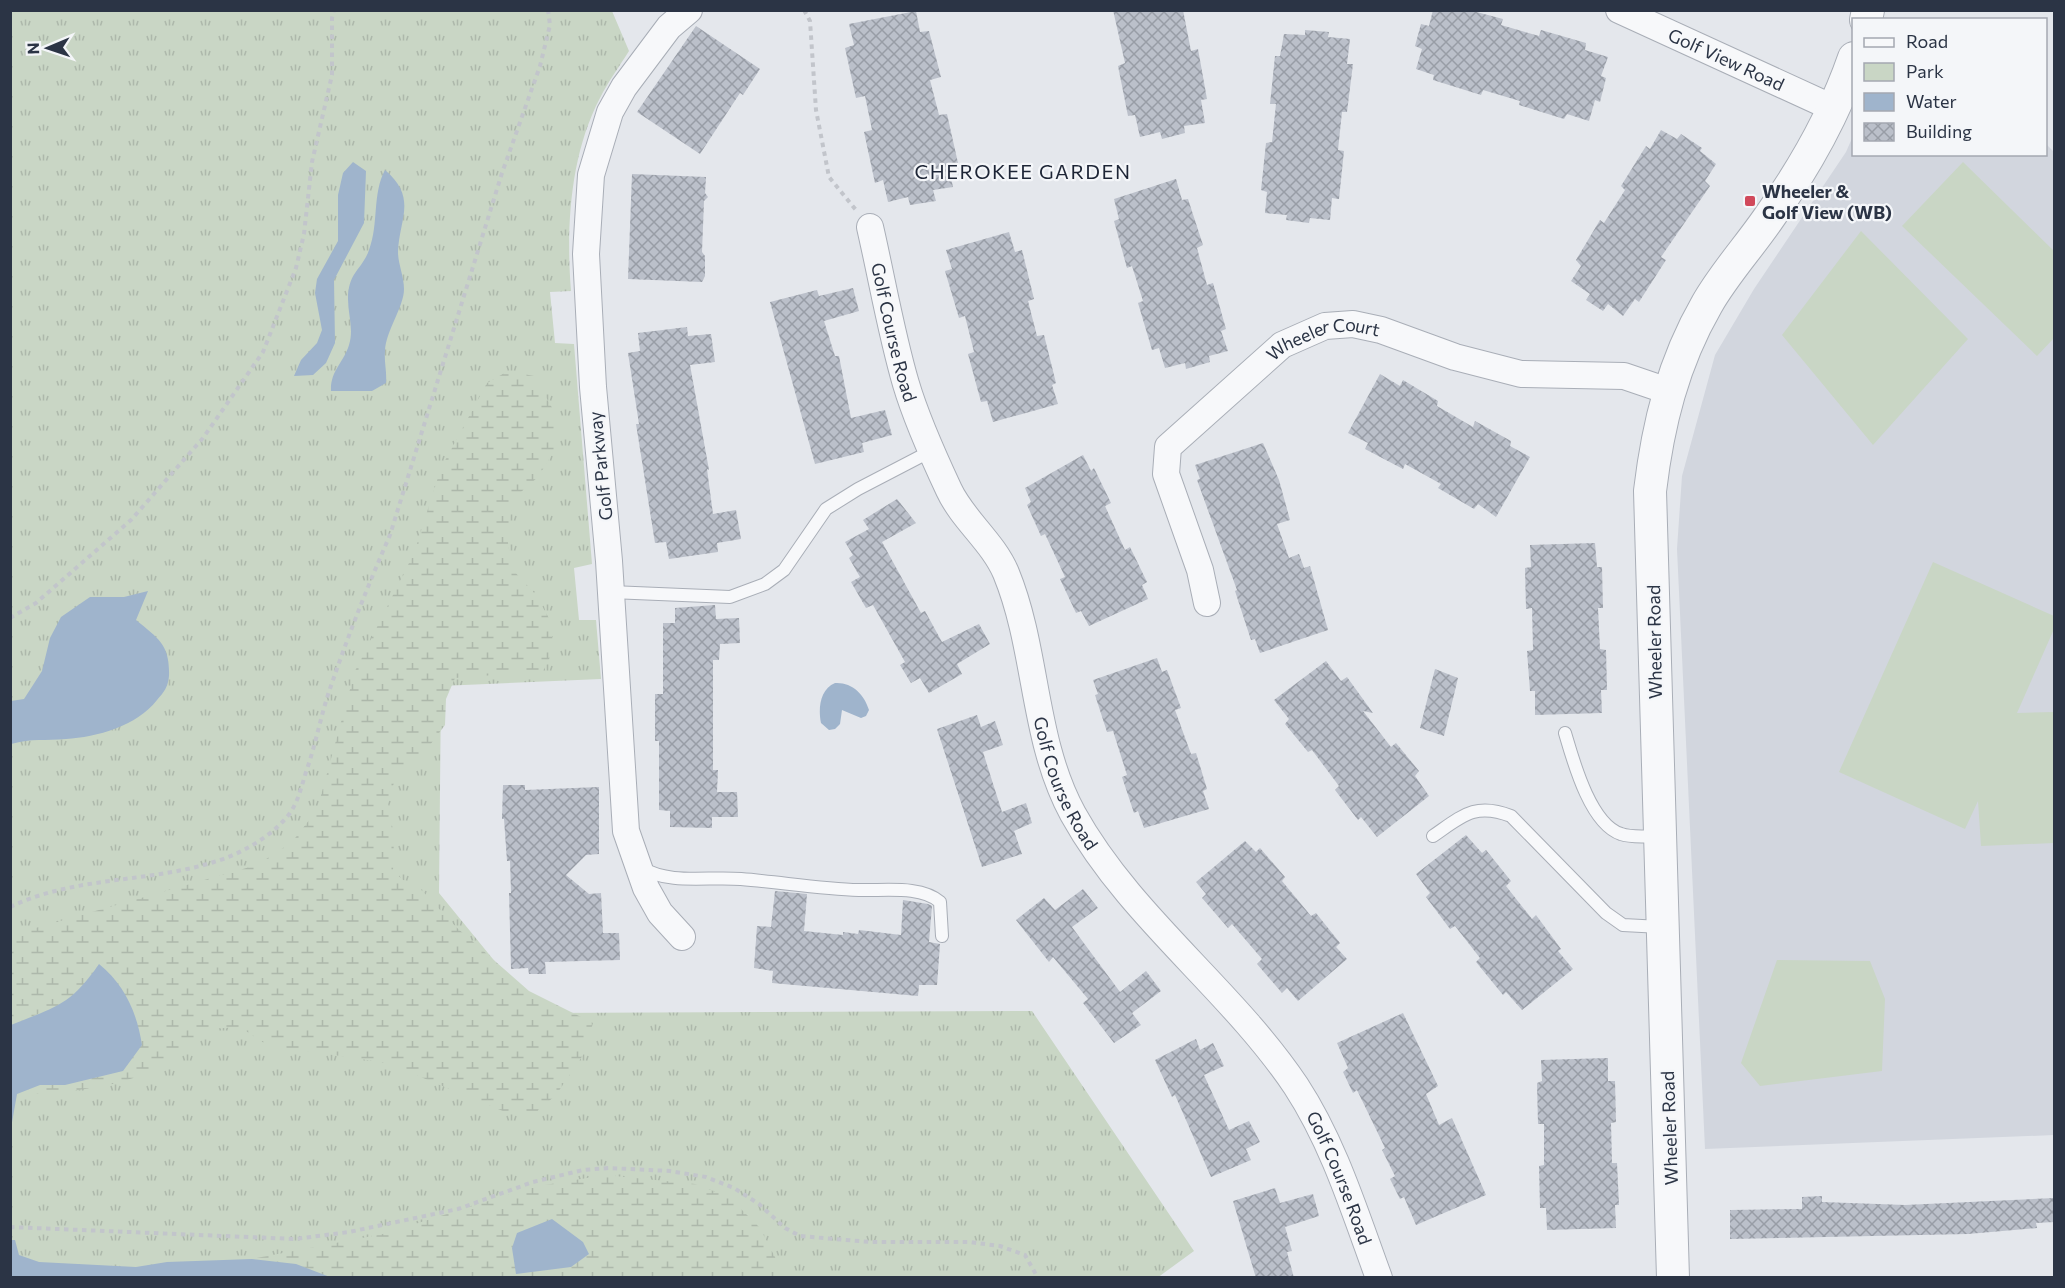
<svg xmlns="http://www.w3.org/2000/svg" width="2065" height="1288" font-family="Commissioner,sans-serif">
<defs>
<pattern id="grass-tufts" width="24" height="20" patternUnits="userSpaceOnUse" patternTransform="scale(1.5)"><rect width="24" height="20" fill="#c9d6c5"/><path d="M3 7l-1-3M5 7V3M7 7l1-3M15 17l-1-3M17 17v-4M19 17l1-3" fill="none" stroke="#adb8ab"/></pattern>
<pattern id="wetland-marsh" width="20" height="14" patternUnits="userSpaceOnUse" patternTransform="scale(1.5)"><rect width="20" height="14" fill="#c9d6c5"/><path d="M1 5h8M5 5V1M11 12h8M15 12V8" fill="none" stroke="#adb8ab"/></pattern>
<pattern id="building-cross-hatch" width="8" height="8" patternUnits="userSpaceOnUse" patternTransform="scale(1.5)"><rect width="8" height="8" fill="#bbc0ca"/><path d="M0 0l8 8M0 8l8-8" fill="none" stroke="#989da6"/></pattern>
</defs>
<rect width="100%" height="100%" fill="#e4e7ec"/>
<path fill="#d2d6de" d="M 1853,136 L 1854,154 L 2046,154 L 2046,144 L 2054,152 L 2054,1135 L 1705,1149 L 1677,549 L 1682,476 L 1715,355 L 1754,289 L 1846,152 Z"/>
<path fill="url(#grass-tufts)" d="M 10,11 L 612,11 L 629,51 C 619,67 608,82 600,98 C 570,155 566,228 571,291 L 550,292 L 555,343 L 574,344 L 592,564 L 574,568 L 579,620 L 596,620 L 601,679 L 441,686 L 439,893 L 537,1013 L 1032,1011 L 1194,1251 L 1157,1278 L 11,1277 Z"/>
<path fill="url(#wetland-marsh)" d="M 508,371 L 534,376 L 555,413 L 554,451 L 538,477 L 513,499 L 507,536 L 512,569 L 536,595 L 551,622 L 553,651 L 543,671 L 455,678 L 446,699 L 445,725 L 427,749 L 398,769 L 388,803 L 394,836 L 393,871 L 403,880 L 415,883 L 456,927 L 529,991 L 593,1023 L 583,1055 L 556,1095 L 534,1114 L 510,1114 L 387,1063 L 267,1045 L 240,1027 L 208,1029 C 163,1084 84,1093 17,1094 L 40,1085 L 65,1085 L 81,990 L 60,1005 L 11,1025 L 11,935 L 257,865 L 292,842 L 317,810 L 355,671 L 414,553 L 441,468 L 487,383 Z
M 605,1175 L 695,1184 L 729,1197 L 760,1228 L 778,1263 L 781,1277 L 330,1278 L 296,1264 L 252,1259 L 383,1234 L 533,1187 Z"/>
<path fill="#c9d6c5" d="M 1963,162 L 2054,251 L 2054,338 L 2037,356 L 1902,226 Z
M 1861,231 L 1968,339 L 1873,445 L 1782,335 Z
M 1933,562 L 2054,616 L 2054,629 L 2017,713 L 2054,712 L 2054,843 L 1981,846 L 1978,801 L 1965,829 L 1839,772 Z
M 1777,960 L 1870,961 L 1885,999 L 1882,1071 L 1760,1086 L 1741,1063 Z"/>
<path fill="#9fb4cc" d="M 353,162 L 366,171 L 364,223 L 334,280 L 335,343 L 326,363 L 313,375 L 294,376 L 301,360 L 317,343 L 322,330 L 315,293 L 317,279 L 338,241 L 338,195 L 343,173 Z
M 385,170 C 418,198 399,219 398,252 C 398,264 404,276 404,289 C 404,307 386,330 385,351 C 384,362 387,372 386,383 L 372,391 L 331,391 C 330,371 344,362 349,345 C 354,329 348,315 348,299 C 348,272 362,270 369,250 C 379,224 372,194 385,170 Z
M 148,591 L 136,620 C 159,639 170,645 169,676 C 168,687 164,692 157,700 C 137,726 97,737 66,739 C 45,741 32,738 11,744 L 11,701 L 24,699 L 42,671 L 50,638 L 61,617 L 90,597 L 124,597 Z
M 835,683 C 852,682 864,694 869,710 L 866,716 L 861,718 L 842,710 L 840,724 L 835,729 L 829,730 L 821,723 C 818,709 820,689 835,683 Z
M 99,964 C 125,985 137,1013 142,1045 L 123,1071 L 65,1085 L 40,1085 L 17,1094 L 11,1128 L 11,1025 C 55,1007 70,1006 99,964 Z
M 552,1219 L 583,1242 L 589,1254 L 571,1267 L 516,1274 L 512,1248 L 517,1233 Z
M 11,1240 L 15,1240 L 19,1255 L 39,1262 L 136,1267 L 167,1262 L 252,1259 L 296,1264 L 330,1277 L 11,1277 Z"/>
<path fill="url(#building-cross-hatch)" d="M 1113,10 L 1183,10 L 1191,51 L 1198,49 L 1207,99 L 1201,100 L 1205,123 L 1184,126 L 1185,133 L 1162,139 L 1160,132 L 1140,137 L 1135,115 L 1128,116 L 1118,66 L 1125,63 Z
M 1433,10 L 1469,10 L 1503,19 L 1501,25 L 1539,36 L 1541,30 L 1586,43 L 1585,50 L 1608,57 L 1601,76 L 1606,78 L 1600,102 L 1595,100 L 1589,121 L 1567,114 L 1564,119 L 1519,105 L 1520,101 L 1483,90 L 1481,95 L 1433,80 L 1434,75 L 1416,69 L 1422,49 L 1415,46 L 1421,24 L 1429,26 Z
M 916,11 L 920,32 L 929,31 L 941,77 L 930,80 L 939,115 L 947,114 L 958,163 L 948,164 L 953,187 L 933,190 L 936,201 L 910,205 L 908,197 L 888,202 L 883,180 L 875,183 L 864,132 L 872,130 L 865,96 L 856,98 L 845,48 L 854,45 L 849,24 Z
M 696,26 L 760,69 L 743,95 L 740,93 L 700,154 L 637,112 Z
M 1305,30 L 1329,32 L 1328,37 L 1350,39 L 1347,64 L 1353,64 L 1347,112 L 1342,112 L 1338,150 L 1344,151 L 1339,199 L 1332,198 L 1330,220 L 1310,218 L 1309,223 L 1286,220 L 1287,215 L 1265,213 L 1267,192 L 1261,190 L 1266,143 L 1272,142 L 1276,104 L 1270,104 L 1275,56 L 1280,56 L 1284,34 L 1305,35 Z
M 1661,130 L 1677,139 L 1681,134 L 1702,148 L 1700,151 L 1716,164 L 1705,181 L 1710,186 L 1661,257 L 1666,260 L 1639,302 L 1635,299 L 1623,316 L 1608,304 L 1603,311 L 1586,300 L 1590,294 L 1571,281 L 1581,266 L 1576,260 L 1600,220 L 1604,223 L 1625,190 L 1621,186 L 1646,146 L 1650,149 Z
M 632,174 L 706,177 L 705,193 L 708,197 L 704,201 L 702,252 L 705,256 L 705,276 L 702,282 L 628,279 Z
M 1176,179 L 1182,200 L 1188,199 L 1203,245 L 1197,248 L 1207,285 L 1213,283 L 1226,329 L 1221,331 L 1228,351 L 1209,356 L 1210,362 L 1186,369 L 1185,363 L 1165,368 L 1159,348 L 1152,350 L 1138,303 L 1143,301 L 1132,266 L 1127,268 L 1114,221 L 1119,219 L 1114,199 Z
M 1009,232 L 1015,252 L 1022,250 L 1034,299 L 1028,301 L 1037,336 L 1044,335 L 1056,383 L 1052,385 L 1058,404 L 993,422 L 987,401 L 981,402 L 968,354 L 974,352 L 965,316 L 959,318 L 945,271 L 952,269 L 946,250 Z
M 853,288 L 859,311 L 824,321 L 835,356 L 839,356 L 851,418 L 885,410 L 892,435 L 862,443 L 864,452 L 815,464 L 770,302 L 817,290 L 819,296 Z
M 687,327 L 688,336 L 711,334 L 715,362 L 690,365 L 709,470 L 707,469 L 713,514 L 736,510 L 741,539 L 717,543 L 718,552 L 669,559 L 666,542 L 655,543 L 636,424 L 639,424 L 628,353 L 640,351 L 638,333 Z
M 1380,374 L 1400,386 L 1403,380 L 1438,401 L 1437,406 L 1473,427 L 1475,421 L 1511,441 L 1510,446 L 1530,457 L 1496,517 L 1478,504 L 1474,509 L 1438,488 L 1441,484 L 1405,464 L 1403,469 L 1365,449 L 1368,443 L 1348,433 Z
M 1263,443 L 1279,480 L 1290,520 L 1277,524 L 1289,558 L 1299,554 L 1304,568 L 1310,566 L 1328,630 L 1260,653 L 1255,639 L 1251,640 L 1235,591 L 1237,590 L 1197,480 L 1200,479 L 1195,465 Z
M 1083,455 L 1091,471 L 1094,468 L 1111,503 L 1105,506 L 1125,550 L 1130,547 L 1147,582 L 1142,585 L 1148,599 L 1089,626 L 1081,611 L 1076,613 L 1060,579 L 1065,577 L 1045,534 L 1041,536 L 1027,505 L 1031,502 L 1025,488 Z
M 897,499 L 916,523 L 882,542 L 921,613 L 925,611 L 942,642 L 979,624 L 990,644 L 957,664 L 962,674 L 929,693 L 920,678 L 911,683 L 900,665 L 905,662 L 873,605 L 866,608 L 851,582 L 860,577 L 849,558 L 853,555 L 845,542 L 869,529 L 863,520 Z
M 1595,543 L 1597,567 L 1602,567 L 1603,608 L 1598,608 L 1600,649 L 1606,650 L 1607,690 L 1601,690 L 1602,713 L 1535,715 L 1535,691 L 1530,691 L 1527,651 L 1533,650 L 1532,608 L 1526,609 L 1525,568 L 1531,567 L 1530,545 Z
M 715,605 L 716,619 L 739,618 L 740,643 L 720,644 L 719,660 L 713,660 L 713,770 L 718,770 L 717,792 L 737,792 L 738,817 L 712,817 L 712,828 L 670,827 L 670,811 L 659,810 L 659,741 L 655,741 L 655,694 L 663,694 L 663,623 L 675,623 L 675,608 Z
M 1157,658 L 1162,672 L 1167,670 L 1181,708 L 1175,710 L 1191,754 L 1196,753 L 1207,789 L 1203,791 L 1209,809 L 1144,828 L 1138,811 L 1134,813 L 1122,777 L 1127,775 L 1113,731 L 1107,732 L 1095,695 L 1098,694 L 1093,680 Z
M 1326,661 L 1341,681 L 1347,677 L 1373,713 L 1363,711 L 1391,747 L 1396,743 L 1419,771 L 1415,776 L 1429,796 L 1377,837 L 1361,817 L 1358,820 L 1335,790 L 1339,786 L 1312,750 L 1308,752 L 1285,724 L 1289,719 L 1274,700 Z
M 1435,669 L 1458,678 L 1444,736 L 1420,728 Z
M 977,715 L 981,727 L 995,721 L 1003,745 L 983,752 L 1002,812 L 1026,803 L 1032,823 L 1014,831 L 1022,854 L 982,867 L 937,729 Z
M 503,785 L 525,785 L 525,790 L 599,787 L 599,854 L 586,855 L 566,875 L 589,894 L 601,893 L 603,933 L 619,933 L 620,960 L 545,962 L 546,974 L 529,974 L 528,968 L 511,969 L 509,893 L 511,893 L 510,861 L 507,861 L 504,819 L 502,819 Z
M 1466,835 L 1482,853 L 1486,850 L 1511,881 L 1506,886 L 1532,919 L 1536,915 L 1561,949 L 1558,951 L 1573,969 L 1522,1010 L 1506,992 L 1503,995 L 1476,962 L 1480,958 L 1455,926 L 1450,929 L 1426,897 L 1430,893 L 1416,874 Z
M 1245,841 L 1256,852 L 1260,848 L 1285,877 L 1282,881 L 1311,916 L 1316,913 L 1340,943 L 1336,947 L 1347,959 L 1298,1001 L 1287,988 L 1282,993 L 1257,964 L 1262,959 L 1232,924 L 1228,928 L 1202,898 L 1206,894 L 1196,882 Z
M 1083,889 L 1098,908 L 1072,927 L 1120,992 L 1146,971 L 1161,991 L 1132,1013 L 1141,1025 L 1114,1043 L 1083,1003 L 1088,999 L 1053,957 L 1049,962 L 1016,920 L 1044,898 L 1055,910 Z
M 775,891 L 807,894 L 804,931 L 843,935 L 843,932 L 858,934 L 859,930 L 901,935 L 903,900 L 928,904 L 932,906 L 929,942 L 940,944 L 937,985 L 919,985 L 918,996 L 772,983 L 773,971 L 754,968 L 757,926 L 771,927 Z
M 1403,1013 L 1438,1086 L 1426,1094 L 1439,1125 L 1452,1118 L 1486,1195 L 1416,1225 L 1404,1197 L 1400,1199 L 1390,1179 L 1395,1176 L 1382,1150 L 1385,1148 L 1357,1090 L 1353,1093 L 1343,1072 L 1348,1068 L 1337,1043 Z
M 1196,1039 L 1200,1050 L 1213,1043 L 1224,1066 L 1204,1075 L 1229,1130 L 1249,1121 L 1260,1142 L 1246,1149 L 1251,1160 L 1211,1177 L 1175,1095 L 1172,1097 L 1155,1060 Z
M 1608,1058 L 1608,1081 L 1615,1081 L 1616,1122 L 1611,1123 L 1612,1163 L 1617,1163 L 1619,1205 L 1615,1205 L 1616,1228 L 1547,1230 L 1546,1208 L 1540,1208 L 1539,1166 L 1544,1165 L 1544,1124 L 1538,1124 L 1537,1083 L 1542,1081 L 1541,1060 Z
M 1275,1188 L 1280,1203 L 1313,1194 L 1319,1216 L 1285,1227 L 1292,1251 L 1287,1252 L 1294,1278 L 1256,1278 L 1233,1201 Z
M 1822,1196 L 1822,1202 L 1905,1205 L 2055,1198 L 2055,1222 L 2036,1223 L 2037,1228 L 1968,1234 L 1730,1239 L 1730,1210 L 1802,1209 L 1802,1197 Z"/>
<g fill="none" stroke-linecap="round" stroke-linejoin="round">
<defs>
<path id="service" d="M 611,592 L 730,597 L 765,584 L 784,570 L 826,509 L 858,489 L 933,450
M 1565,733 C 1573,760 1590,824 1621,834 C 1632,838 1647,836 1658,836
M 1433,836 C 1462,816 1475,802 1511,816 L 1606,913 L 1623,925 L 1661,927
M 642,868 C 670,885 709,876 741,879 C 780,882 820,889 859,890 C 883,891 921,885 940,902 L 942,936"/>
<g id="minor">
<path id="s1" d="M 1619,10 L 1833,108"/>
<path id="s2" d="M 870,227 C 882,279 891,333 906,384 C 916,418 934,458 949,490 C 963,520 993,542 1006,573 C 1038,651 1032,739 1073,814 C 1130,917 1231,989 1296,1086 C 1334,1144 1355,1213 1379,1278"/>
<path id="s3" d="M 1207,603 L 1200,570 L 1166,474 L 1168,447 L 1282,345 L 1325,326 L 1353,324 L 1381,330 L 1455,357 L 1521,374 L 1624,376 L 1668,391"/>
<path d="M 682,937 L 660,913 L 646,888 L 626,831 L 609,561 L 593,387 L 586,254 L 591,175 L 610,112 L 624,87 L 669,27 L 689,10"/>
</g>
<path id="tertiary" d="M 1866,20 L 1868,10
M 1673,1278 L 1650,491 C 1658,424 1673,363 1707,304 C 1724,274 1748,248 1768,219 C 1803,170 1834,116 1854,58"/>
</defs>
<use href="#service" stroke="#a9aeb7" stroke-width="14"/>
<use href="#minor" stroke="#a9aeb7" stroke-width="28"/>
<use href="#tertiary" stroke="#a9aeb7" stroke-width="34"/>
<path stroke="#c2c5cb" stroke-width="4" stroke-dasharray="4.5 4.5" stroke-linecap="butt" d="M 804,10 L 810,21 L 816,110 L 829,177 L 856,210
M 10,618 L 36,603 L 131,520 L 203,438 L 263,352 L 296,268 L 304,234 L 312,162 L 332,75 L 332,18 L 334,10
M 10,907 C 75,876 147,883 214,862 C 241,854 273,836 290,813 C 300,798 302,783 308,766 C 317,739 322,710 332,683 C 349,633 369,583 390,535 L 502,173 L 540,66 L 550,25 L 548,10
M 10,1227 L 295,1239 L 349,1232 L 458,1209 L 533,1182 L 583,1170 L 609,1168 L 670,1171 L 706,1177 L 734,1188 L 759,1204 L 785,1228 L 800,1236 L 870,1242 L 969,1242 L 1000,1246 L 1025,1255 L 1038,1278"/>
<use href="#service" stroke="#f7f8fa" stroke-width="12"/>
<use href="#minor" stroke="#f7f8fa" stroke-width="26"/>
<use href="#tertiary" stroke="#f7f8fa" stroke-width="32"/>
</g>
<rect fill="#d1495b" stroke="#f4f6f9" stroke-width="2" x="1744" y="195" width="12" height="12" rx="3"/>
<g text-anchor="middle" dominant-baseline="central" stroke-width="4.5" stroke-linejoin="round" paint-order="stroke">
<g font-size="18" fill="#2b3445" stroke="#f4f6f9">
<text stroke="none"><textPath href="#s1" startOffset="118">Golf View Road</textPath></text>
<text stroke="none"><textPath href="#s2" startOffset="108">Golf Course Road</textPath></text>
<text stroke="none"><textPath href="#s3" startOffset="358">Wheeler Court</textPath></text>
<text transform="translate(600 466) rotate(-96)">Golf Parkway</text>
<text transform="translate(1654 642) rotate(-91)">Wheeler Road</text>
<text stroke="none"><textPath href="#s2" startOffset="596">Golf Course Road</textPath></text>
<text transform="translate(1669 1128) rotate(-92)">Wheeler Road</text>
<text stroke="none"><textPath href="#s2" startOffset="1082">Golf Course Road</textPath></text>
</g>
<g font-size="18" font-weight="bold" fill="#2b3445" stroke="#f4f6f9" text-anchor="start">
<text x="1762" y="191">Wheeler &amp;<tspan x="1762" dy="21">Golf View (WB)</tspan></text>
</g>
<g font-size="20" letter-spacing="1.5" fill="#1d2536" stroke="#f4f6f9">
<text x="1023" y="171">CHEROKEE GARDEN</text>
</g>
</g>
<rect width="2065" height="1288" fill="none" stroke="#2b3445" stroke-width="24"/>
<rect x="1852" y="18" width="195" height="138" fill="#f4f6f9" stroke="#a4a8b1" stroke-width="1.5"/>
<rect x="1864" y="38" width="30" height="9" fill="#f7f8fa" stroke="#a4a8b1" stroke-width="1.5"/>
<text x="1906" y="48" font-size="18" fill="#2b3445">Road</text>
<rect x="1864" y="63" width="30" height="18" fill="#c9d6c5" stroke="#a4a8b1" stroke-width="1.5"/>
<text x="1906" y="78" font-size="18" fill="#2b3445">Park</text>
<rect x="1864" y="93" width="30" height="18" fill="#9fb4cc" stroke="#a4a8b1" stroke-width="1.5"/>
<text x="1906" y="108" font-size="18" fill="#2b3445">Water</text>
<rect x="1864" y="123" width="30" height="18" fill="url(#building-cross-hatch)" stroke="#a4a8b1" stroke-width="1.5"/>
<text x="1906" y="138" font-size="18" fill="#2b3445">Building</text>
<g transform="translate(48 48) rotate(268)" stroke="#f4f6f9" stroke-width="4.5" paint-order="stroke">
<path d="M0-4.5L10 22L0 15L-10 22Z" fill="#2b3445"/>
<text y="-9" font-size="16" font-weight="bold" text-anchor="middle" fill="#2b3445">N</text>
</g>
</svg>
